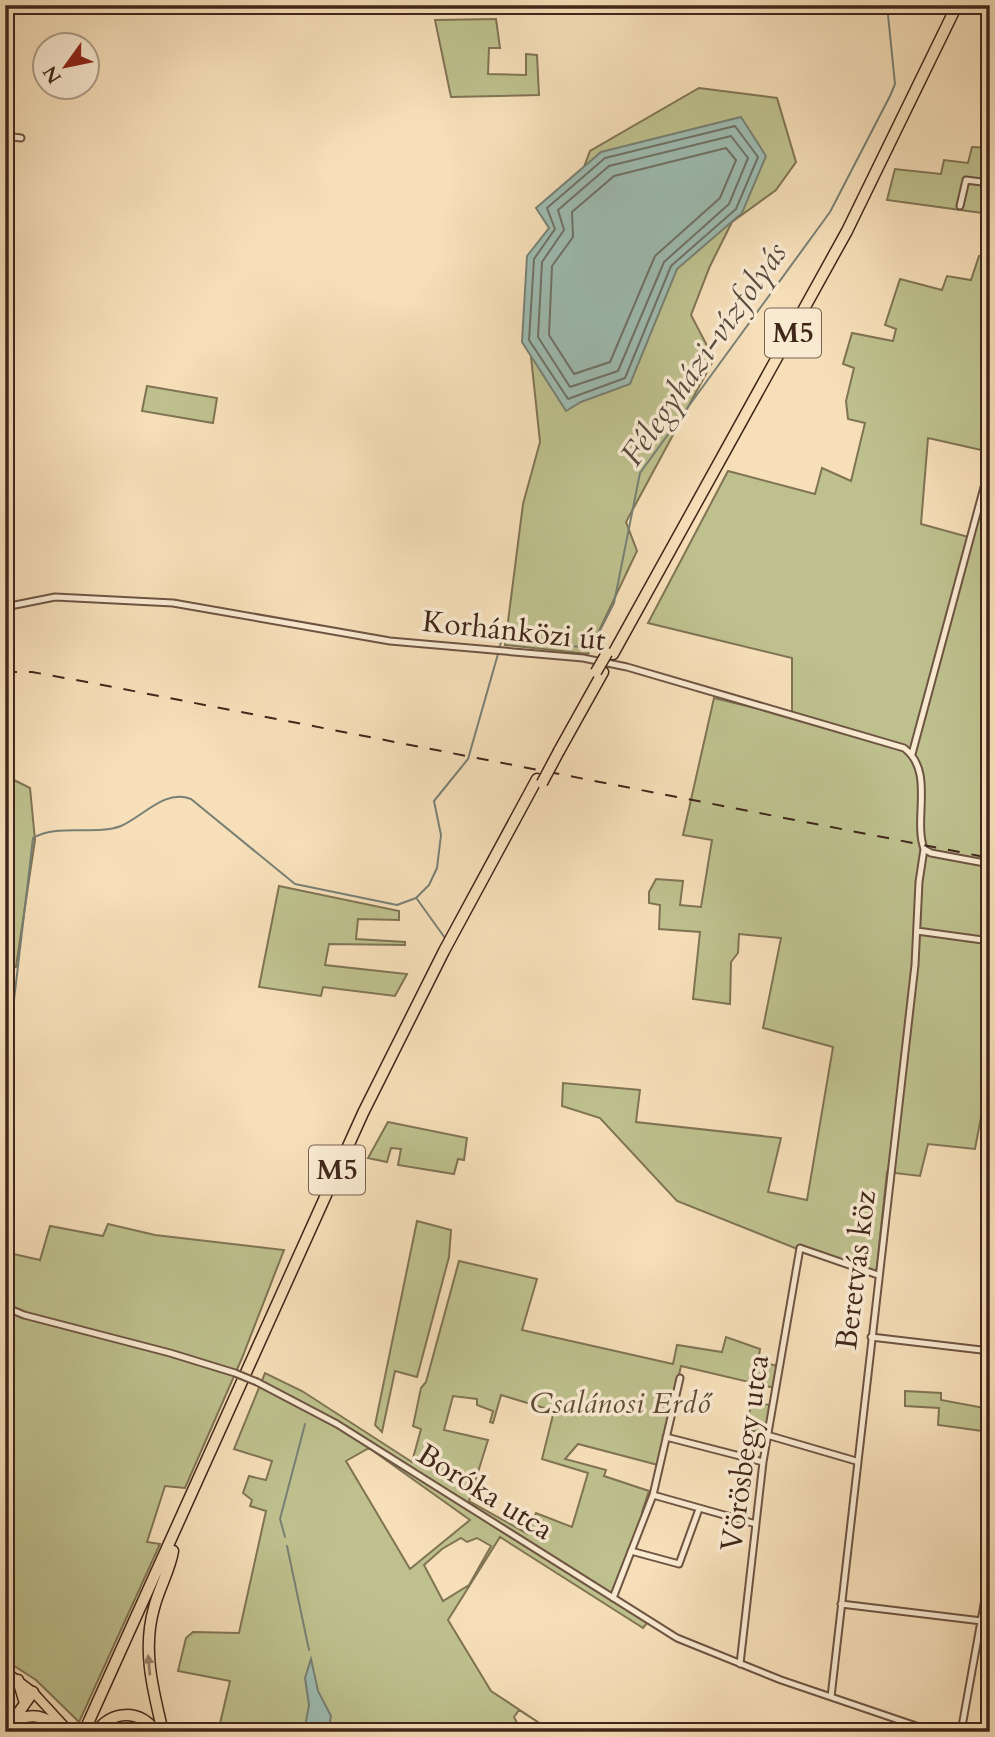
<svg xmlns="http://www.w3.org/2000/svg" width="995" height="1737" font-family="Cardo,serif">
<rect width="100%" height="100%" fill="#f6dfb9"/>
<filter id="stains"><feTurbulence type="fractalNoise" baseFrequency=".00286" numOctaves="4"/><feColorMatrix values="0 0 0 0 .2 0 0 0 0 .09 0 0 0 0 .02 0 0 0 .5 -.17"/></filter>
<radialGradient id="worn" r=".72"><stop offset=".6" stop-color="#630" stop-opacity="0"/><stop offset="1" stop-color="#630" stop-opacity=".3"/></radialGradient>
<path fill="#bec18e" stroke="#807454" stroke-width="2" fill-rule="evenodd" d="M 496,19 L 500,48 L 489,48 L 488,74 L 526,75 L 526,54 L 537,55 L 539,95 L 451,97 L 435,20 Z
M 699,88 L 777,98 L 796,162 L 776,190 L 732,222 L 710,266 L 691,315 L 714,359 L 626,522 L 637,551 L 588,654 L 505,645 L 523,504 L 540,442 L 528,328 L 584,167 L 590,151 Z
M 972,147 L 990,148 L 990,214 L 887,200 L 895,169 L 941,174 L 944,160 L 968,163 Z
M 990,224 L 990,452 L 928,438 L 921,524 L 972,538 L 990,469 L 990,1113 L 982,1112 L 975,1149 L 928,1144 L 920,1176 L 887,1172 L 876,1275 L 800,1250 L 677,1201 L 600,1118 L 562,1106 L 563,1083 L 640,1090 L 636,1122 L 781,1138 L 768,1192 L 807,1200 L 833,1047 L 763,1028 L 781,938 L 739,934 L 738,953 L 731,962 L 730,1004 L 693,999 L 700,932 L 659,929 L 660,905 L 649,903 L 649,892 L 656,879 L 683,881 L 680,905 L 701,907 L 712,840 L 683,835 L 714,698 L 792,717 L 792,658 L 648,623 L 728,471 L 815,494 L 822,468 L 851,481 L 865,423 L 848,419 L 846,401 L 854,368 L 843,364 L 852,333 L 893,341 L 896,329 L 885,325 L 900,279 L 942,290 L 947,276 L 971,280 L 979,256 L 984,256 Z
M 147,386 L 217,398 L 213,423 L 142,411 Z
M 5,769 L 6,776 L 30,788 L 35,840 L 16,967 L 5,970 Z
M 279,886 L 399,911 L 399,920 L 358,919 L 356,939 L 405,942 L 405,945 L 329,944 L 325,965 L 407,974 L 395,996 L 323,987 L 321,996 L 259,987 Z
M 388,1122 L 467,1138 L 464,1160 L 458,1159 L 454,1174 L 398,1165 L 401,1149 L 391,1148 L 387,1162 L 368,1158 Z
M 417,1221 L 451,1230 L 449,1257 L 417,1377 L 395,1371 L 382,1432 L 375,1425 Z
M 108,1224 L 155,1235 L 284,1250 L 242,1358 L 185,1488 L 165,1486 L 147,1542 L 160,1544 L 79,1722 L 36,1680 L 5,1660 L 5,1252 L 40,1260 L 50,1226 L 103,1236 Z
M 459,1261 L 537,1279 L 522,1330 L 673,1364 L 677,1345 L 722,1352 L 726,1337 L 760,1349 L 758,1362 L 779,1366 L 775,1388 L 681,1366 L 658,1465 L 578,1444 L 565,1459 L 606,1470 L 604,1476 L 649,1491 L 642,1512 L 644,1515 L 611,1594 L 650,1619 L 643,1628 L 500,1537 L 448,1620 L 491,1691 L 553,1732 L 519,1710 L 514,1717 L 522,1732 L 218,1732 L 230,1681 L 178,1671 L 186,1638 L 193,1632 L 239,1633 L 266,1511 L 250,1506 L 252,1500 L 243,1493 L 249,1476 L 266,1480 L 272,1461 L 234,1449 L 265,1373 L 302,1391 L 412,1462 L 421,1429 L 413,1426 L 421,1388 L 426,1382 ZM 501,1395 L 554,1411 L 542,1459 L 588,1473 L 572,1527 L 536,1513 L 528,1534 L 469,1501 L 488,1440 L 444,1430 L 453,1396 L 477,1399 L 477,1405 L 493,1411 L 490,1422 L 493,1423 ZM 369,1448 L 470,1520 L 410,1569 L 346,1461 ZM 461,1538 L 467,1542 L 477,1538 L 491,1546 L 469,1585 L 443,1601 L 424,1565 L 442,1549 Z
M 905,1391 L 941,1393 L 941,1400 L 990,1409 L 990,1432 L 938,1425 L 939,1408 L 905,1406 Z
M 751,1402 L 770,1405 L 765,1433 L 747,1430 Z"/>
<path fill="#9dbcb2" stroke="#788075" stroke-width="2" d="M 741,117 L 766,156 L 742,213 L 677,269 L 630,384 L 581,402 L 566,411 L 522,342 L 527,256 L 549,228 L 536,208 L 601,152 Z
M 311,1659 L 318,1691 L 331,1716 L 328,1732 L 304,1732 L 309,1705 L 305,1678 Z"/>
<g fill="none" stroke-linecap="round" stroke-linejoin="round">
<path stroke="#6f7166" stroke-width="2" d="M 735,126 L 758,157 L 736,209 L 671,266 L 625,378 L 568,399 L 529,340 L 534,259 L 555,229 L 547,208 L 605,158 Z
M 731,136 L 748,158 L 729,204 L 664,262 L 618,371 L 570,387 L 538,337 L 542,262 L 564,230 L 558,210 L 609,166 Z
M 726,148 L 736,160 L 720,198 L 655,256 L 610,362 L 574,374 L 549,335 L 552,266 L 573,237 L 572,212 L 614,176 Z"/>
<path stroke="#788075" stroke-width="2" d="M 499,648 L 502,640 L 582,647 L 593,644 L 614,603 L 640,473 L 830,212 L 890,96 L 895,84 L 887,5
M 417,899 L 445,938
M 5,1017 L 14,1000 L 33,838 C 58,823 95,836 121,826 C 144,816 164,789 191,799 L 295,884 L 397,905 L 416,898 L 429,885 L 437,868 L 441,835 L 434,801 L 468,759 L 498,654
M 285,1537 L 280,1519 L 305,1424
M 287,1546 L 309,1650"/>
<defs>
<path id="minor" d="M 5,29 L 11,5
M 5,136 L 21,138
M 960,206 L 966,180 L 990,183
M 5,607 L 55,597 L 173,603 L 390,641 L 583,658 L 627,667 L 904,748 C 935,771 913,818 924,849
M 912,754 L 990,465
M 924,849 L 931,853 L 990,864
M 917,931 L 990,941
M 5,1307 L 24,1315 L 170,1353 L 235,1373
M 871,1337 L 990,1351
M 257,1382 L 337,1424 L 677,1638 L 781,1680 L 934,1732
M 767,1435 L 856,1461
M 666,1437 L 763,1462
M 653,1495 L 756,1524
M 631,1551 L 679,1564 L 699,1509
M 613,1598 L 653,1495 L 680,1378
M 841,1604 L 990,1622
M 740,1664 L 763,1462 L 800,1248 L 878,1275
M 831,1697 L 915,965 L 919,882 L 924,849
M 961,1732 L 990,1571"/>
<path id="major" d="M 5,1671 L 33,1692 L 67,1729"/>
<path id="highway" d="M 613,654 L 847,231 L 957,5
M 559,751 L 603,672
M 18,1680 L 24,1700
M 9,1726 C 31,1707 48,1719 69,1732
M 5,1732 L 33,1692
M 84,1732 L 363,1113 L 444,951 L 537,779
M 96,1732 C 112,1710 140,1709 156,1732
M 163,1732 C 153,1690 142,1650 154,1608 C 159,1588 170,1570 173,1551"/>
</defs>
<use href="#minor" stroke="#6e5442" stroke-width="9"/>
<use href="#major" stroke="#41261a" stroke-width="11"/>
<use href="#highway" stroke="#41261a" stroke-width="13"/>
<use href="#minor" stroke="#f9ead2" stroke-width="5"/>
<use href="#major" stroke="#f6dfb9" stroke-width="8"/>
<use href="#highway" stroke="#f6dfb9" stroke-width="10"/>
<path stroke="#41261a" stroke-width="2" stroke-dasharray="12 12" stroke-linecap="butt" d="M 5,672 L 32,672 L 87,682 L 990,858"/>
<defs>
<path id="minor-bridge" d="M 235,1373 L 257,1382"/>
<path id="highway-bridge" d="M 596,672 L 607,653
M 542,783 L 559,751"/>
</defs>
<use href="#minor-bridge" stroke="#6e5442" stroke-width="9" stroke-linecap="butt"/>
<use href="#highway-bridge" stroke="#41261a" stroke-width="13" stroke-linecap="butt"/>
<use href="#minor-bridge" stroke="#f9ead2" stroke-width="5"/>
<use href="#highway-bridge" stroke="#f6dfb9" stroke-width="10"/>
</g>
<defs><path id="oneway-solid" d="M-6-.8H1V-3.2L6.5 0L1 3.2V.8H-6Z" transform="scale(1.75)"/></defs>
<use fill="#9c826a" href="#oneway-solid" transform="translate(149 1665) rotate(-95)"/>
<g text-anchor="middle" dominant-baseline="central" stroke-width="7" stroke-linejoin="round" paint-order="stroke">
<g fill="#f9ead2" stroke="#786151" stroke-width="2">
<rect x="765" y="308.5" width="56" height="49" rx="5"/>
<rect x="309" y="1145.5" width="56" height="49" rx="5"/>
</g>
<g font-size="28" font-weight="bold" fill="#41261a">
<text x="793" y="333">M5</text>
<text x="337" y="1170">M5</text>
</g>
<g font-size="30" fill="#41261a" stroke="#f9ead2">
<text transform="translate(514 631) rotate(6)">Korhánközi út</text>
<text transform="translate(856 1270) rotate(-83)">Beretvás köz</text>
<text transform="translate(745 1453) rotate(-82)">Vörösbegy utca</text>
<text transform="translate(485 1492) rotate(32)">Boróka utca</text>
</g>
<g font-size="30" font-style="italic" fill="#604d37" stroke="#f9ead2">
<text x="620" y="1403">Csalánosi Erdő</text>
</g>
<g font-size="32" font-style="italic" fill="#584c40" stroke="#f9ead2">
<text transform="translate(704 354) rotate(-55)">Félegyházi-vízfolyás</text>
</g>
</g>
<rect width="995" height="1737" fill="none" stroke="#f6dfb9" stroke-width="28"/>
<rect x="7" y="7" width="981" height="1723" fill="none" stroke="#41261a" stroke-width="3.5"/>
<rect x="14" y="14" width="967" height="1709" fill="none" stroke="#41261a" stroke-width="2"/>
<g transform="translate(66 66) rotate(237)"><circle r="33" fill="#f9ead2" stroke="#af9c88" stroke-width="2"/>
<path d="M0-5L12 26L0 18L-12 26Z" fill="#8f2418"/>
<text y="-10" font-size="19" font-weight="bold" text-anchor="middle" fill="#41261a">N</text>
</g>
<rect width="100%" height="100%" filter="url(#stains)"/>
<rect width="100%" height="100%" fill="url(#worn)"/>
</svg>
